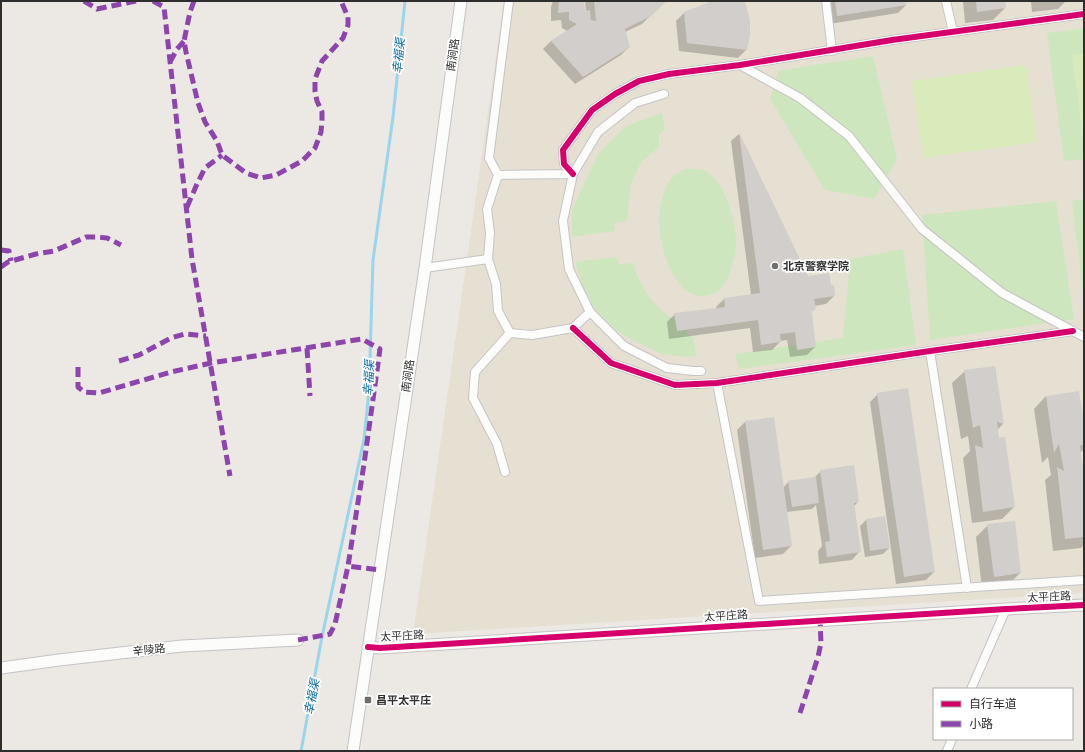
<svg xmlns="http://www.w3.org/2000/svg" width="1085" height="752" font-family="'Fira Sans Condensed','Noto Sans SC',sans-serif">
<rect width="100%" height="100%" fill="#ece8e4"/>
<path fill="#e6e0d3" d="M 504,1 L 1084,1 L 1084,593 L 413,634 Z"/>
<path fill="#cee6be" d="M 1084,28 L 1084,159 L 1064,161 L 1047,33 Z
M 873,56 L 897,159 L 874,199 L 825,190 L 770,99 L 778,71 Z
M 662,113 L 665,130 L 659,134 L 659,147 L 641,162 L 630,187 L 627,221 L 614,223 L 615,231 L 572,237 L 572,210 L 598,154 L 626,126 Z
M 684,169 C 691,169 698,168 705,171 C 725,181 737,222 736,244 C 736,254 733,264 730,273 C 727,281 721,291 713,294 C 673,308 658,243 659,215 C 660,204 663,193 668,183 C 672,177 678,173 684,169 Z
M 1084,199 L 1084,302 L 1072,201 Z
M 1056,201 L 1074,319 L 930,340 L 922,215 Z
M 903,249 L 916,345 L 739,369 L 735,354 L 843,338 L 850,259 Z
M 616,257 L 619,264 L 633,263 L 636,273 L 646,293 L 664,313 L 686,326 L 687,334 L 693,337 L 697,356 L 688,357 L 662,354 L 634,341 L 616,330 L 595,309 L 583,286 L 575,262 Z"/>
<path fill="#d9eabb" d="M 1084,53 L 1084,137 L 1083,137 L 1072,55 Z
M 1026,65 L 1037,142 L 923,158 L 912,81 Z"/>
<path fill="#0003" d="M 553,1 L 583,1 L 584,12 L 586,12 L 585,1 L 665,1 L 642,24 L 625,32 L 629,47 L 621,55 L 575,84 L 543,49 L 551,41 L 567,31 L 562,28 L 561,20 L 551,21 L 551,7 Z
M 715,1 L 743,1 L 746,50 L 738,58 L 679,51 L 676,21 L 684,13 Z
M 826,1 L 905,1 L 906,5 L 898,13 L 829,24 Z
M 963,1 L 1004,1 L 1005,8 L 993,20 L 965,23 Z
M 1031,1 L 1066,1 L 1058,9 L 1032,12 Z
M 739,134 L 807,277 L 830,286 L 834,296 L 826,304 L 814,306 L 811,313 L 815,347 L 807,355 L 790,357 L 787,340 L 780,341 L 780,342 L 772,350 L 753,352 L 750,328 L 669,339 L 667,322 L 675,314 L 716,309 L 716,307 L 724,299 L 751,295 L 731,141 Z
M 995,367 L 1003,424 L 997,430 L 1014,507 L 1002,519 L 972,523 L 963,458 L 970,451 L 968,436 L 961,439 L 952,383 L 965,371 Z
M 878,394 L 934,572 L 926,580 L 896,584 L 870,402 Z
M 1046,396 L 1084,430 L 1084,449 L 1080,453 L 1082,465 L 1084,462 L 1084,545 L 1081,548 L 1053,551 L 1045,480 L 1051,475 L 1048,457 L 1042,463 L 1034,409 Z
M 745,422 L 783,488 L 789,481 L 814,478 L 821,471 L 858,502 L 854,506 L 860,551 L 852,560 L 819,564 L 818,551 L 822,546 L 816,505 L 812,509 L 786,512 L 791,546 L 783,554 L 755,558 L 737,430 Z
M 884,517 L 889,548 L 883,554 L 865,557 L 860,526 L 866,520 Z
M 988,525 L 1020,573 L 1008,585 L 982,588 L 976,537 Z"/>
<g fill="none" stroke-linecap="round" stroke-linejoin="round">
<path stroke="#99d6ec" stroke-width="3" d="M 301,751 L 321,642 L 364,439 L 369,391 L 373,260 L 393,117 L 405,1"/>
</g>
<path fill="#d1cecb" d="M 559,1 L 584,1 L 585,11 L 590,10 L 591,20 L 596,21 L 594,1 L 667,1 L 651,16 L 625,29 L 630,47 L 583,77 L 551,41 L 577,24 L 569,20 L 569,12 L 558,13 Z
M 712,1 L 744,1 L 746,5 L 750,21 L 750,36 L 747,50 L 687,43 L 684,12 Z
M 835,1 L 906,1 L 907,5 L 837,16 Z
M 976,1 L 1005,1 L 1006,8 L 977,12 Z
M 739,132 L 808,276 L 829,273 L 831,285 L 834,285 L 835,296 L 814,299 L 816,309 L 812,312 L 816,347 L 797,350 L 795,332 L 780,334 L 781,342 L 761,345 L 758,320 L 677,331 L 674,313 L 725,307 L 724,298 L 760,293 Z
M 995,366 L 1004,424 L 997,422 L 999,438 L 1005,437 L 1015,507 L 983,512 L 975,445 L 983,448 L 980,425 L 973,428 L 964,370 Z
M 908,388 L 935,572 L 904,577 L 877,393 Z
M 1079,391 L 1084,423 L 1084,446 L 1080,445 L 1082,464 L 1084,462 L 1084,537 L 1065,539 L 1057,467 L 1064,471 L 1059,444 L 1054,453 L 1046,396 Z
M 774,417 L 792,546 L 763,550 L 745,421 Z
M 854,465 L 859,502 L 854,503 L 861,552 L 827,557 L 825,542 L 830,541 L 820,470 Z
M 816,477 L 819,503 L 792,507 L 788,481 Z
M 885,516 L 890,548 L 870,551 L 866,519 Z
M 1015,521 L 1021,573 L 994,577 L 987,524 Z"/>
<g fill="none" stroke-linecap="round" stroke-linejoin="round">
<defs>
<path id="street" d="M 826,1 L 832,51
M 946,1 L 953,32
M 740,65 L 800,98 L 849,136 L 922,229 L 1002,293 L 1084,337
M 664,94 L 635,103 L 598,132 L 573,174 L 563,221 L 569,269 L 590,312 L 624,346 L 667,368 L 693,371 L 701,371
M 573,174 L 564,164 L 563,150 L 592,110 L 615,94 L 639,81 L 669,74 L 740,65 L 892,40 L 1084,14
M 573,174 L 498,175 L 487,209 L 490,233 L 488,259 L 496,284 L 498,311 L 510,333 L 532,335 L 573,328 L 590,312
M 498,175 L 489,158 L 509,1
M 425,268 L 488,259
M 573,328 L 611,363 L 675,385 L 717,383 L 930,351 L 1073,331
M 930,351 L 967,588
M 717,383 L 759,601 L 1084,580
M 505,472 L 497,444 L 473,398 L 475,372 L 510,333
M 971,689 L 1006,609
M 947,751 L 952,739"/>
<path id="secondary" d="M 368,647 L 380,648 L 1006,609 L 1084,605
M 1,668 L 59,660 L 182,646 L 298,640
M 353,751 L 425,268 L 461,1"/>
</defs>
<use href="#street" stroke="#c5c4c5" stroke-width="10"/>
<use href="#secondary" stroke="#c5c4c5" stroke-width="13"/>
<use href="#street" stroke="#fcfcfb" stroke-width="8"/>
<use href="#secondary" stroke="#fcfcfb" stroke-width="11"/>
<path stroke="#8e44ad" stroke-width="5" stroke-dasharray="10 5" stroke-linecap="butt" d="M 84,1 L 97,9 L 136,1
M 153,1 L 164,7 L 192,259 L 230,476
M 194,1 L 190,12 L 184,41 L 186,52 L 198,103 L 205,122 L 217,141 L 222,155 L 246,173 L 261,178 L 276,175 L 302,161 L 315,148 L 321,132 L 322,120 L 322,112 L 317,101 L 315,91 L 315,79 L 322,61 L 343,38 L 348,25 L 348,17 L 341,1
M 170,62 L 177,49 L 184,41
M 187,207 L 197,184 L 205,168 L 222,155
M 1,250 L 9,251 L 11,261
M 1,267 L 8,262 L 36,254 L 54,251 L 86,237 L 96,237 L 107,238 L 121,245
M 307,348 L 310,396
M 119,361 L 139,355 L 171,338 L 185,334 L 206,336
M 78,367 L 78,387 L 84,392 L 99,393 L 171,372 L 211,363 L 362,339 L 380,349 L 364,464 L 348,566 L 380,570
M 298,640 L 330,634 L 335,624 L 348,566
M 800,713 L 818,657 L 821,643 L 820,620"/>
<defs>
<path id="cycleway" d="M 573,174 L 564,164 L 563,150 L 592,110 L 615,94 L 639,81 L 669,74 L 740,65 L 892,40 L 1084,14
M 573,328 L 611,363 L 675,385 L 717,383 L 930,351 L 1073,331
M 368,647 L 380,648 L 1006,609 L 1084,605"/>
</defs>
<use href="#cycleway" stroke="#fff" stroke-width="8"/>
<use href="#cycleway" stroke="#d6006c" stroke-width="6"/>
</g>
<g fill="#706f6e" stroke="#fff" stroke-width="1.5">
<circle cx="775" cy="266" r="4"/>
<rect x="364" y="696" width="8" height="8" rx="2"/>
</g>
<g text-anchor="middle" dominant-baseline="central" stroke-width="3.5" stroke-linejoin="round" paint-order="stroke">
<g font-size="11" fill="#2e2e2e" stroke="#fff">
<text transform="translate(453 55) rotate(-82)">南涧路</text>
<text transform="translate(408 376) rotate(-82)">南涧路</text>
<text transform="translate(1049 597) rotate(-3)">太平庄路</text>
<text transform="translate(726 616) rotate(-4)">太平庄路</text>
<text transform="translate(402 636) rotate(-3)">太平庄路</text>
<text transform="translate(149 650) rotate(-6)">辛陵路</text>
</g>
<g font-size="11" font-weight="bold" fill="#2e2e2e" stroke="#fff" text-anchor="start">
<text x="783" y="266">北京警察学院</text>
<text x="376" y="700">昌平太平庄</text>
</g>
<g font-size="12" font-style="italic" fill="#0d6fa3" stroke="#fff">
<text transform="translate(399 56) rotate(-84)">幸福渠</text>
<text transform="translate(369 378) rotate(-87)">幸福渠</text>
<text transform="translate(312 697) rotate(-79)">幸福渠</text>
</g>
</g>
<rect width="1085" height="752" fill="none" stroke="#2e2e2e" stroke-width="4"/>
<rect x="933" y="688" width="140" height="52" fill="#ffffff" stroke="#ababab"/>
<rect x="941" y="701" width="20" height="6" fill="#d6006c" stroke="#ababab"/>
<text x="969" y="708" font-size="12" fill="#2e2e2e">自行车道</text>
<rect x="941" y="721" width="20" height="6" fill="#8e44ad" stroke="#ababab"/>
<text x="969" y="728" font-size="12" fill="#2e2e2e">小路</text>
</svg>
